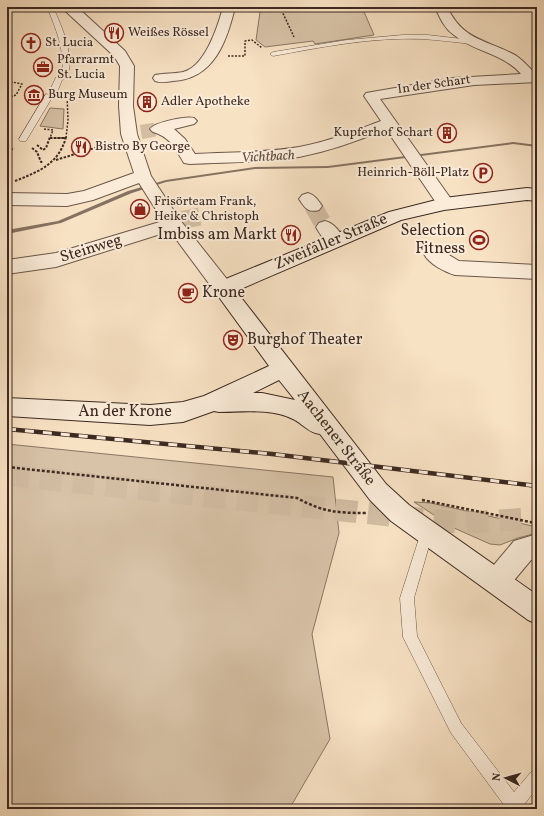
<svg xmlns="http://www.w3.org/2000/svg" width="544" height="816" font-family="Vollkorn,serif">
<rect width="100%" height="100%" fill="#f8e2c4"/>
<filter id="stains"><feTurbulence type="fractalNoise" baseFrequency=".005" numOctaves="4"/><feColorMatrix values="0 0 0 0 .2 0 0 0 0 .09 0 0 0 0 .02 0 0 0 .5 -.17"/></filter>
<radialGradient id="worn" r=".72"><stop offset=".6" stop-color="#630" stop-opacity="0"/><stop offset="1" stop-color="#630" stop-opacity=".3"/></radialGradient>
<path fill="#d8c3a8" stroke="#8a7664" d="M 258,7 L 362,7 L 374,35 L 315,44 L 313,41 L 265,47 L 256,40 L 260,12 Z
M 50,108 L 64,109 L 63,129 L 40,126 Z
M 7,444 L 333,477 L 339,533 L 312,634 L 330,739 L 291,806 L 293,809 L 7,809 Z
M 414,502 L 431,503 L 537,527 L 537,533 L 518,538 L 500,545 L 490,544 L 454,528 Z"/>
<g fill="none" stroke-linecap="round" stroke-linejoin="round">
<path fill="#867262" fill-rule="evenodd" d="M 513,142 L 537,145 L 537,147 L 513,144 L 328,168 L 255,169 L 166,182 L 132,193 L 61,223 L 7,234 L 7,230 L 58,221 L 128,191 L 166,180 L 255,167 L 328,166 Z"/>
<path stroke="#d2bda3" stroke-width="14" stroke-dasharray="14 7" stroke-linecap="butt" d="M 141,132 L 158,129"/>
<path stroke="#d2bda3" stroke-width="18" stroke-dasharray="18 9" stroke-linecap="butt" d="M 313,206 L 325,227
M 182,220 L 208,215"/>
<path stroke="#d2bda3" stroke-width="22" stroke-dasharray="22 11" stroke-linecap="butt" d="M 7,475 L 461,523 L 537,518"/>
<defs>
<path id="lane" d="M 47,7 L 53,7 C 63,29 72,50 69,75 L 62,80 L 58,90 L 55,90 L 51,88 L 56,77 L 62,74 C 65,50 56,29 47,7 Z
M 403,35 L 428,35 L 471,40 L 474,42 L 471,44 C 455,42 438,40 422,39 C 372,37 322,47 273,56 L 270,54 L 273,52 L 347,40 Z
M 46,94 L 53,96 L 26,141 L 20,141 L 19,139 Z
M 427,526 L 431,528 L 433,532 L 414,598 L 417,636 L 461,723 L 514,792 L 532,771 L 537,768 L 537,788 L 523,806 L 525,809 L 507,809 L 451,733 L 403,637 L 400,598 L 421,532 L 423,528 Z"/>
<path id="street" d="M 61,7 L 77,7 L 125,51 L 134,66 L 133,106 L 137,134 L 151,176 L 180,220 L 230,283 L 233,288 L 230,293 L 223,295 L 216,293 L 170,231 L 56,267 L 7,274 L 7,260 L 56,253 L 163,221 L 139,183 L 93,200 L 67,206 L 7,205 L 7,193 L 67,194 L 84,191 L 134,173 L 121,134 L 119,106 L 120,66 L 114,56 Z
M 223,7 L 235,7 C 227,41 214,79 173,81 C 167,82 161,83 155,81 L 153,78 L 155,75 C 164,73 174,74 183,72 C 205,67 218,26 223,7 Z
M 435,7 L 447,7 C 463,40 484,39 513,54 C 523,59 529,69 537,74 L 537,82 L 474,85 L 380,99 L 451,199 L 454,203 L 451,207 L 445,209 L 439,207 L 386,129 C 358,141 329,151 299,157 C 263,163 226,162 190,164 L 184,163 C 175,148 170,137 153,132 L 150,129 C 155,122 186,116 194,118 L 197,121 L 194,124 L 174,129 L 185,139 L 195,154 C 229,152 264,153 299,147 C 327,142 354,131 381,121 L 364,96 L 366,93 L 453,78 L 521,74 C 503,53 474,52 454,35 C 444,28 440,18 435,7 Z
M 308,193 C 315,195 318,200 322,206 L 319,210 C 308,213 305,208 299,199 L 302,195 Z
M 325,221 C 334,223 340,232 345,240 L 342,244 C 329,248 322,238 316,227 L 319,223 Z
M 433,247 L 439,249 L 459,261 L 537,265 L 537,279 L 455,275 C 445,272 429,264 424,254 L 427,249 Z
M 537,534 L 537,558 L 531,560 L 506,590 L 497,594 L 488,590 L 484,581 L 488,572 L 514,541 Z"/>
<path id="secondary" d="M 527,188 L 537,189 L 537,201 L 527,200 L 444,210 L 401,220 L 236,291 L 386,484 L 409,505 L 537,595 L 537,624 L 528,620 L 391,521 L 370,500 L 320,434 C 309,433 303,424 293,419 C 271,408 243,412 219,412 L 214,411 L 183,422 L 150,425 L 7,416 L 7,398 L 150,405 L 183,402 L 204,396 L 269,366 L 216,293 L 213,288 L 216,283 L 389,212 L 444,198 ZM 279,380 L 295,400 L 262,393 L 253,393 Z"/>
</defs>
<use href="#lane" stroke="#6b574a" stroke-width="1"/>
<use href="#street" stroke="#6b574a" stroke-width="2"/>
<use href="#secondary" stroke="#3c2921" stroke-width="2"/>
<path stroke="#3c2921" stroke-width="1.5" stroke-dasharray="2 1.5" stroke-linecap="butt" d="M 280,7 L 294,37
M 228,56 L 245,56 L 245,41 L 252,40 L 262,48
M 7,81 L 22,84 L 16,95 L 7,98
M 44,129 L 53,130 L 50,138
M 50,138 L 65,138
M 66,138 L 68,120 L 67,95"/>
<path stroke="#3c2921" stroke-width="2" stroke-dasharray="2.5 1.5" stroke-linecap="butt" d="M 50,138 L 65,138
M 37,145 L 43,150 L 46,148 L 50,137
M 32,148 L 37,152 L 41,162 L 43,162
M 7,152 L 14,148
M 56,160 L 114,142
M 15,181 C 38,172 59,164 66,137"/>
<path stroke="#3c2921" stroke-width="2.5" stroke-dasharray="3 2" stroke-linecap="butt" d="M 7,467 L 297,498 C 323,512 337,513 366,513
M 422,500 L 535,523"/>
<use href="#lane" fill="#faecd9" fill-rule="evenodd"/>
<use href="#street" fill="#faecd9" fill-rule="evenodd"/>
<use href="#secondary" fill="#faecd9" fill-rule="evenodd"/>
<defs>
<path id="rail" d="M 7,429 L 272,454 L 537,486"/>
</defs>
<use href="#rail" stroke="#3c2921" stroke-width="4.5"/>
<use href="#rail" stroke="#faecd9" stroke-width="3" stroke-dasharray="9" stroke-linecap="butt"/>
</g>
<defs>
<symbol id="restaurant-ring" viewBox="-11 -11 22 22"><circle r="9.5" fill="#faecd9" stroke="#8f2418" stroke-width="1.5"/><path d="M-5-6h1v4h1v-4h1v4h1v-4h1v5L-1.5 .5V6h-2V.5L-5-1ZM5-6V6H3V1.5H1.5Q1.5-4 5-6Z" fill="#8f2418"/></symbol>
<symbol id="church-ring" viewBox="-11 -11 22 22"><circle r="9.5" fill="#faecd9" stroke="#8f2418" stroke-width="1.5"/><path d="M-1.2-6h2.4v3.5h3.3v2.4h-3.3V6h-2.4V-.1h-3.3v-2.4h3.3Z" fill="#8f2418"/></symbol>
<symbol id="office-ring" viewBox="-11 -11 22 22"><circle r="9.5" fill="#faecd9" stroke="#8f2418" stroke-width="1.5"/><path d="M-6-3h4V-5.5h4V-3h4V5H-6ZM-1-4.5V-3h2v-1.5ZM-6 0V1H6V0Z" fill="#8f2418"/></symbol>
<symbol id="museum-ring" viewBox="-11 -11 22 22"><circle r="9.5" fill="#faecd9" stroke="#8f2418" stroke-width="1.5"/><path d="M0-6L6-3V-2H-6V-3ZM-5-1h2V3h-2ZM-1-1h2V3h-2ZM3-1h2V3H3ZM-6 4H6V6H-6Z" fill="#8f2418"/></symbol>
<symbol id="building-ring" viewBox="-11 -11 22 22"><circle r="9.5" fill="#faecd9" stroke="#8f2418" stroke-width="1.5"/><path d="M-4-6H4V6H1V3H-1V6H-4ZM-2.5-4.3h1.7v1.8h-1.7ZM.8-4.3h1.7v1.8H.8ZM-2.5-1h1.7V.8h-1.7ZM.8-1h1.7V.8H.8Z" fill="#8f2418"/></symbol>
<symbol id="parking-ring" viewBox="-11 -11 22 22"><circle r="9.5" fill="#faecd9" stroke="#8f2418" stroke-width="1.5"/><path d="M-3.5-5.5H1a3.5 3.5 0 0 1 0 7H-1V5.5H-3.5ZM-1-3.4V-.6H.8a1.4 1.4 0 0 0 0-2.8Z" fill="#8f2418"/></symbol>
<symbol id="shop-ring" viewBox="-11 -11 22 22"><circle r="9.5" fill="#faecd9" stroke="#8f2418" stroke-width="1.5"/><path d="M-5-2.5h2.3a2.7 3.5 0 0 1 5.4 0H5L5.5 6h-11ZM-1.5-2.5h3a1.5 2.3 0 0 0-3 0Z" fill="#8f2418"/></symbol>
<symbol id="stadium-ring" viewBox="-11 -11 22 22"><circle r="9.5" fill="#faecd9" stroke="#8f2418" stroke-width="1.5"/><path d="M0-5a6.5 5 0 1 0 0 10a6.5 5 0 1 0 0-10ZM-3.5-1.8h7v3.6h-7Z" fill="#8f2418"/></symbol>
<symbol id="cafe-ring" viewBox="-11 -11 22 22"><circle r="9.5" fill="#faecd9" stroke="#8f2418" stroke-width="1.5"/><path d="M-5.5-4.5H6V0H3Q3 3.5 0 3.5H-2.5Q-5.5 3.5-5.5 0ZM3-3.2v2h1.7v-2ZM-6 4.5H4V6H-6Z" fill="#8f2418"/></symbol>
<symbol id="theatre-ring" viewBox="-11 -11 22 22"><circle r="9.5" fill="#faecd9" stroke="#8f2418" stroke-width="1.5"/><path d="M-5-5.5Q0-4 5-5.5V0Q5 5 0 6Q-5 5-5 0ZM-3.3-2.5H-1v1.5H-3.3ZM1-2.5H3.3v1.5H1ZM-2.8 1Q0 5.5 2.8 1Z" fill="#8f2418"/></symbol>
</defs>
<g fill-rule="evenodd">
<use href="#restaurant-ring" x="103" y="22" width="22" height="22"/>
<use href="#church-ring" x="20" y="32" width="22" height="22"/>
<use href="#office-ring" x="32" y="56" width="22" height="22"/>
<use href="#museum-ring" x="23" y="84" width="22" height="22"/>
<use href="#building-ring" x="136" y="91" width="22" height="22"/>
<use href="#building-ring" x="436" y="122" width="22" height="22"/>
<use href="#restaurant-ring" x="70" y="136" width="22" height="22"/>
<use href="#parking-ring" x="472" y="162" width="22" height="22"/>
<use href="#shop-ring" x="129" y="198" width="22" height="22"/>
<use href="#restaurant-ring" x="280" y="224" width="22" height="22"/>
<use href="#stadium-ring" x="468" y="229" width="22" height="22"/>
<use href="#cafe-ring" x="177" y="282" width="22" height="22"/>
<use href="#theatre-ring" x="222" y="329" width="22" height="22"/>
</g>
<g text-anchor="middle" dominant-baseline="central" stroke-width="4" stroke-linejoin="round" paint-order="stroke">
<g font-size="13" fill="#3c2921" stroke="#faecd9" text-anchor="start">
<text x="128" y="33">Weißes Rössel</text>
<text x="45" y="43">St. Lucia</text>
<text x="57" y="60">Pfarrarmt<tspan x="57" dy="15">St. Lucia</tspan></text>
<text x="48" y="95">Burg Museum</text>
<text x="161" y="102">Adler Apotheke</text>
<text x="433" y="133" text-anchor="end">Kupferhof Schart</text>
<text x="95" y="147">Bistro By George</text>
<text x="469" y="173" text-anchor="end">Heinrich-Böll-Platz</text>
<text x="154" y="202">Frisörteam Frank,<tspan x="154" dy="15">Heike &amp; Christoph</tspan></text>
</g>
<g font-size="13" fill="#3c2921" stroke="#faecd9">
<text transform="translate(434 85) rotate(-8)">In der Schart</text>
</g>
<g font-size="14" font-style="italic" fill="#614e41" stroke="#faecd9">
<text transform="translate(268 157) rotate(-3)">Vichtbach</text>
</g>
<g font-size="16" fill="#3c2921" stroke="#faecd9" text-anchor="end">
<text x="465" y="231">Selection<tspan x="465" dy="18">Fitness</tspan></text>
<text x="277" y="235">Imbiss am Markt</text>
<text x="202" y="293" text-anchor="start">Krone</text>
<text x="247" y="340" text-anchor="start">Burghof Theater</text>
</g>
<g font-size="16" fill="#3c2921" stroke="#faecd9">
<text transform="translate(331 242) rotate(-23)">Zweifaller Straße</text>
<text transform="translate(91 249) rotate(-17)">Steinweg</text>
<text x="125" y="412">An der Krone</text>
<text transform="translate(336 438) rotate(52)">Aachener Straße</text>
</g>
</g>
<rect width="544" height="816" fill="none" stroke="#f8e2c4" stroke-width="24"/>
<rect x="8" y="8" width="528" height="800" fill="none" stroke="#3c2921" stroke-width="2"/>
<rect x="12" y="12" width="520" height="792" fill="none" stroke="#3c2921"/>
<g transform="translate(506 778) rotate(276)" stroke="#faecd9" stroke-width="3" paint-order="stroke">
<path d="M0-3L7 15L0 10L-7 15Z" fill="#3c2921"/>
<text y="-6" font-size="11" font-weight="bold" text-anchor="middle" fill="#3c2921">N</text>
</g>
<rect width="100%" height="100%" filter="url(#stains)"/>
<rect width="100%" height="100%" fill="url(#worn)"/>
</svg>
